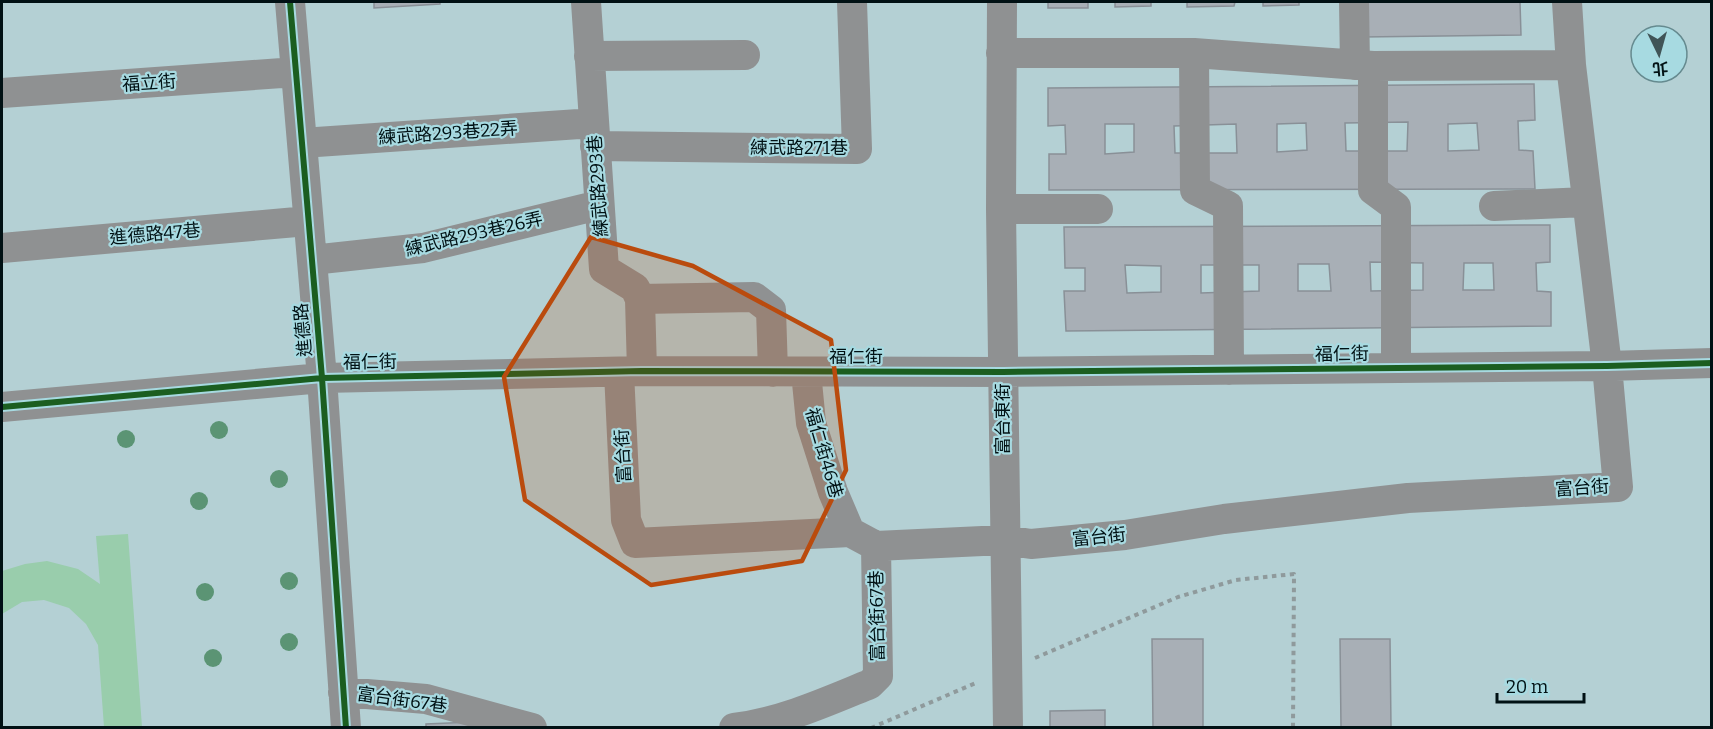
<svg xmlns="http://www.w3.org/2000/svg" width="1713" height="729" font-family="Bitter,'Noto Sans TC',serif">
<rect width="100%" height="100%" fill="#b4d0d4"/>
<path fill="#99cdac" d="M 128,534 L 142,727 L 104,727 L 98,645 L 86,624 L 69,608 L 44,600 L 22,602 L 2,614 L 2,571 L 25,564 L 47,561 L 78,569 L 100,584 L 96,536 Z"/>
<path fill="#a8afb6" stroke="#899097" stroke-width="1.5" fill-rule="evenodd" d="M 374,2 L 440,2 L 440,4 L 374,8 Z
M 1048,2 L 1088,2 L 1088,8 L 1048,8 Z
M 1115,2 L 1151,2 L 1151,6 L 1115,7 Z
M 1187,2 L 1235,2 L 1234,6 L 1187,7 Z
M 1263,2 L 1299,2 L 1299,5 L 1263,6 Z
M 1362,2 L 1520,2 L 1521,35 L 1362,37 Z
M 1534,84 L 1535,120 L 1518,121 L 1519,150 L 1533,151 L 1535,189 L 1049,190 L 1049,154 L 1066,154 L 1065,125 L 1048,126 L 1048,88 ZM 1408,122 L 1407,151 L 1346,151 L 1345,123 ZM 1306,123 L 1307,150 L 1277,152 L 1277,124 ZM 1477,123 L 1479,150 L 1448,151 L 1448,124 ZM 1105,124 L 1134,124 L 1134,152 L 1105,154 ZM 1236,124 L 1237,153 L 1175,153 L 1174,126 Z
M 1550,225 L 1550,262 L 1536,263 L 1537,291 L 1551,292 L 1551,326 L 1066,331 L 1064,291 L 1085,291 L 1085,268 L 1065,268 L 1064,227 ZM 1370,262 L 1423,263 L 1423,290 L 1371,291 ZM 1464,263 L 1493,263 L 1494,290 L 1463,290 ZM 1298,264 L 1329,264 L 1331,291 L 1298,291 ZM 1125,265 L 1161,266 L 1161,292 L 1127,293 ZM 1201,265 L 1259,265 L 1259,291 L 1201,293 Z
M 1152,639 L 1203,639 L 1203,728 L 1153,728 Z
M 1340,639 L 1390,639 L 1391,728 L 1341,728 Z
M 1105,710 L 1105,728 L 1050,728 L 1050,711 Z
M 472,722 L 472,728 L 426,728 L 426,724 Z"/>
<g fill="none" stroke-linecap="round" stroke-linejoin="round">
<path stroke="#8f9a9c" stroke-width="4" stroke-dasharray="4.5 4.5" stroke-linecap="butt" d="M 1035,658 L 1178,597 L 1236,580 L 1294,574 L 1293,728
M 871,728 L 978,682"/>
<path stroke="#8f9192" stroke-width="30" d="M 290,2 L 322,378 L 346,728
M 586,2 L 604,269 L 635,288 L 640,299 L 642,371
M 1002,2 L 1001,209 L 1008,728
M 1354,2 L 1355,65
M 1001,53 L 1194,53 L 1373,66 L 1571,65
M 1194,53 L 1195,190 L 1228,206 L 1229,370
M 589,56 L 745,55
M 1373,66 L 1373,190 L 1396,207 L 1396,368
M 2,93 L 296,72
M 302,143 L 594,123
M 595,146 L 857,149 L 852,2
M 1494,206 L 1586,202
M 1001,209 L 1098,209
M 2,248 L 308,221
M 312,260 L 423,248 L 599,205
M 640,299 L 754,297 L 771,310 L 773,372
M 619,372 L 626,520 L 635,543 L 850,532 L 876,546 L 1004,540 L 1031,544 L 1125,535 L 1224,519 L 1408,498 L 1618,487 L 1607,366 L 1571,65 L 1567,2
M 806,372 L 811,423 L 833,492 L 850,532
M 2,407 L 322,378 L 642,371 L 1003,372 L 1607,366 L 1712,363
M 343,692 L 426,699 L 532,728
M 734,728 C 782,722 826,702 870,684 L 878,676 L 876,546"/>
<defs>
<path id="cycleway" d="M 290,2 L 322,378 L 346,728
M 2,407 L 322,378 L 642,371 L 1003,372 L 1607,366 L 1712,363"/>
</defs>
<use href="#cycleway" stroke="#a7dae1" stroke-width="10"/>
<use href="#cycleway" stroke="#1b5e20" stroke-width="6"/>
</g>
<g fill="#5b9474">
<circle cx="219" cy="430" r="9"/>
<circle cx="126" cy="439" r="9"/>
<circle cx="279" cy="479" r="9"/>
<circle cx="199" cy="501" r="9"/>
<circle cx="289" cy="581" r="9"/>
<circle cx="205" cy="592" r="9"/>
<circle cx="289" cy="642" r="9"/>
<circle cx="213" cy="658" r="9"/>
</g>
<path fill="#ba4b0e" fill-opacity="0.2" stroke="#ba4b0e" stroke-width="4.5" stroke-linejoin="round" d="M 591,237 L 693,266 L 831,340 L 846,470 L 802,561 L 651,585 L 525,500 L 504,377 Z"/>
<g text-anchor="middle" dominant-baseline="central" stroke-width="4.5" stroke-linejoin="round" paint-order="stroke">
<g font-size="18" fill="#011114" stroke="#a7dae1">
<text transform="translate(149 83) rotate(-4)">福立街</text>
<text transform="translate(448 133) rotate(-4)">練武路293巷22弄</text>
<text x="799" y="148">練武路271巷</text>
<text transform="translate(598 186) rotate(-94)">練武路293巷</text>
<text transform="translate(155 234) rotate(-5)">進德路47巷</text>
<text transform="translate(474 234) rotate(-13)">練武路293巷26弄</text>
<text transform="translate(303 330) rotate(-95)">進德路</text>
<text transform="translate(1342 354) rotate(-1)">福仁街</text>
<text x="856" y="357">福仁街</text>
<text transform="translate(370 362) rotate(-1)">福仁街</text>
<text transform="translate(1003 419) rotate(-90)">富台東街</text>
<text transform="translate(824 453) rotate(74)">福仁街46巷</text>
<text transform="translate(623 456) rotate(-93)">富台街</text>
<text transform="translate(1582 488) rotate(-4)">富台街</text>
<text transform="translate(1099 537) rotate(-6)">富台街</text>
<text transform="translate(877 616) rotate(-91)">富台街67巷</text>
<text transform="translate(402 700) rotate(8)">富台街67巷</text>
</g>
</g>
<rect width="1713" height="729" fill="none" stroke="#011114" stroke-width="6"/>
<g transform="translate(1659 54) rotate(175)"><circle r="28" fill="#a7dae1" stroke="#658a8f" stroke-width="1.5"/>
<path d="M0-4.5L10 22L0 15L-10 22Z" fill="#405457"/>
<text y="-9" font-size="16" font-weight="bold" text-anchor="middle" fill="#011114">北</text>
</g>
<path d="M1497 693v9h87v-9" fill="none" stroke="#011114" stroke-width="3"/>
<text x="1506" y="693" font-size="18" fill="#011114" stroke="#a7dae1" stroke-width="4.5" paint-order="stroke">20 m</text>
</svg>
